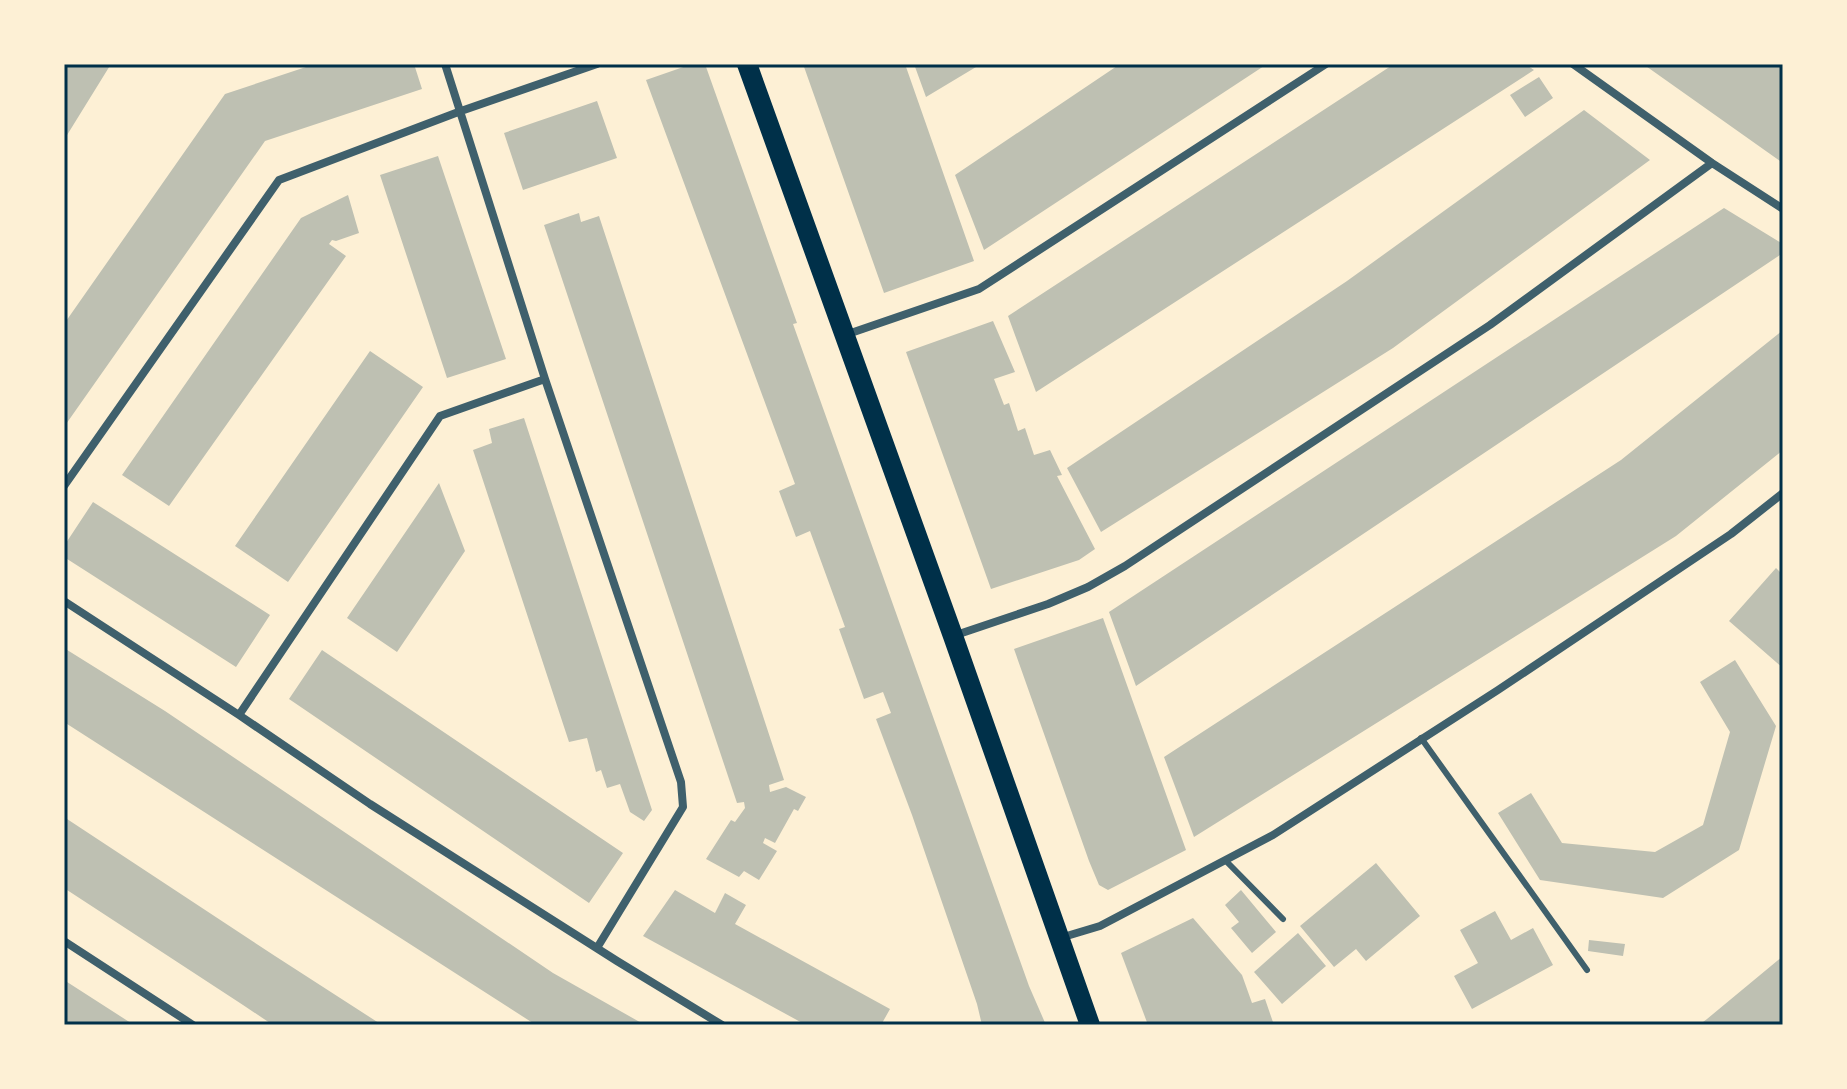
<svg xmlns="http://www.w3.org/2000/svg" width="1847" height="1089" font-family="Rubik,sans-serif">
<rect width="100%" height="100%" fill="#fdf0d5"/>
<path fill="#bec0b2" d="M 64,64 L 111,64 L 64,140 Z
M 315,64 L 414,64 L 422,89 L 265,141 L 64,427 L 64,324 L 225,94 Z
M 692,64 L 705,64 L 797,323 L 793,324 L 1029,986 L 1046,1025 L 982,1025 L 977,1004 L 912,815 L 876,719 L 891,713 L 883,692 L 864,699 L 839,629 L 845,627 L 810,531 L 796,537 L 779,491 L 795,484 L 646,80 Z
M 803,64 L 905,64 L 974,261 L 884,293 Z
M 914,64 L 981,64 L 926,97 Z
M 1120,64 L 1267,64 L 984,250 L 955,175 Z
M 1394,64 L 1525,64 L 1534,70 L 1036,392 L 1008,316 Z
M 1643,64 L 1783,64 L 1783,163 Z
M 1539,77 L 1553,98 L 1525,117 L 1510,95 Z
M 597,101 L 617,158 L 523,190 L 504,133 Z
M 1584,110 L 1650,160 L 1393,348 L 1101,532 L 1067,468 L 1347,281 Z
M 438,156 L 506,359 L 447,378 L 380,175 Z
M 348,195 L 359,233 L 336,241 L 332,240 L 329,244 L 346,256 L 169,506 L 122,475 L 301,218 Z
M 1724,208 L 1783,244 L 1783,253 L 1136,686 L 1109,612 Z
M 579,213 L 581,222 L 599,216 L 784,780 L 769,785 L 770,792 L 786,787 L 806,797 L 798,811 L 794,809 L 775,843 L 765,838 L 763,843 L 777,851 L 759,880 L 744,871 L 739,877 L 706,859 L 731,820 L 735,822 L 745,808 L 744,802 L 737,803 L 544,225 Z
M 993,321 L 1015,372 L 994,379 L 1004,405 L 1009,403 L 1018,431 L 1025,428 L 1034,455 L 1050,450 L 1062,475 L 1057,476 L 1095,549 L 1079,560 L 991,589 L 906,352 Z
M 1783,330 L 1783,450 L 1676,536 L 1194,837 L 1164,757 L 1621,460 Z
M 370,351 L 423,387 L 288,582 L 235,546 Z
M 524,418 L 652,810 L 644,821 L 630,812 L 620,784 L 607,788 L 601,770 L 596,772 L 587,738 L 569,742 L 473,450 L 492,443 L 489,429 Z
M 439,483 L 465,551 L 397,652 L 347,618 Z
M 93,502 L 270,615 L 236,667 L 64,557 L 64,546 Z
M 1776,568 L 1783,575 L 1783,668 L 1729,621 Z
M 1103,618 L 1186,850 L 1108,890 L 1099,885 L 1089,861 L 1014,649 Z
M 64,648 L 165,711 L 553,973 L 645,1025 L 536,1025 L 64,722 Z
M 322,650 L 623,853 L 589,903 L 289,699 Z
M 1735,660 L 1776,726 L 1739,850 L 1663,898 L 1540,880 L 1498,813 L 1531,793 L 1562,843 L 1655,852 L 1703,825 L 1730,732 L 1700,682 Z
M 64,817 L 275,956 L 382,1025 L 273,1025 L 243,1005 L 64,888 Z
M 1376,863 L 1420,916 L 1366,961 L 1356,949 L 1334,967 L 1300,926 Z
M 675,890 L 715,913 L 725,893 L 746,905 L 735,924 L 890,1009 L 881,1025 L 806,1025 L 643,936 Z
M 1241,890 L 1276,932 L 1252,953 L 1231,928 L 1239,922 L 1225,905 Z
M 1495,911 L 1511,940 L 1533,928 L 1553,965 L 1472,1009 L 1454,976 L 1478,963 L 1460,930 Z
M 1193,918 L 1242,975 L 1252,1003 L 1265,999 L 1274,1025 L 1148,1025 L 1121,953 Z
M 1298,933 L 1326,966 L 1282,1004 L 1254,972 Z
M 1589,940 L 1625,944 L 1623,956 L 1588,951 Z
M 1783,956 L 1783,1025 L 1699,1025 L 1707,1019 Z
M 64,980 L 134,1025 L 64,1025 Z"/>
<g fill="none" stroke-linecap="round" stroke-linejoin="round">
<path stroke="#3f606c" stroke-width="6" d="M 1421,738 L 1587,970
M 1226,861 L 1283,919"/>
<path stroke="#3f606c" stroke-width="8" d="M 445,64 L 545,379 L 681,782 L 683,807 L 597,948
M 1573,64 L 1712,163 L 1783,209
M 845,335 L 979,289 L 1326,64
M 64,486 L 279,180 L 461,111 L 597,64
M 64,601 L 239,715 L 370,804 L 617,961 L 722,1025
M 953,636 L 1048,604 L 1088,587 L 1125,566 L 1490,325 L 1712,163
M 239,715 L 440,416 L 545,379
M 1060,938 L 1100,926 L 1273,835 L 1498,690 L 1731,534 L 1783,493
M 64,941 L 193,1025"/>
<path stroke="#003049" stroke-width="20" d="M 747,64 L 953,636 L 1090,1025"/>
</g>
<rect width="1847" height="1089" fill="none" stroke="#fdf0d5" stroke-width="132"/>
<rect x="66" y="66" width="1715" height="957" fill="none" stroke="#003049" stroke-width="3"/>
</svg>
